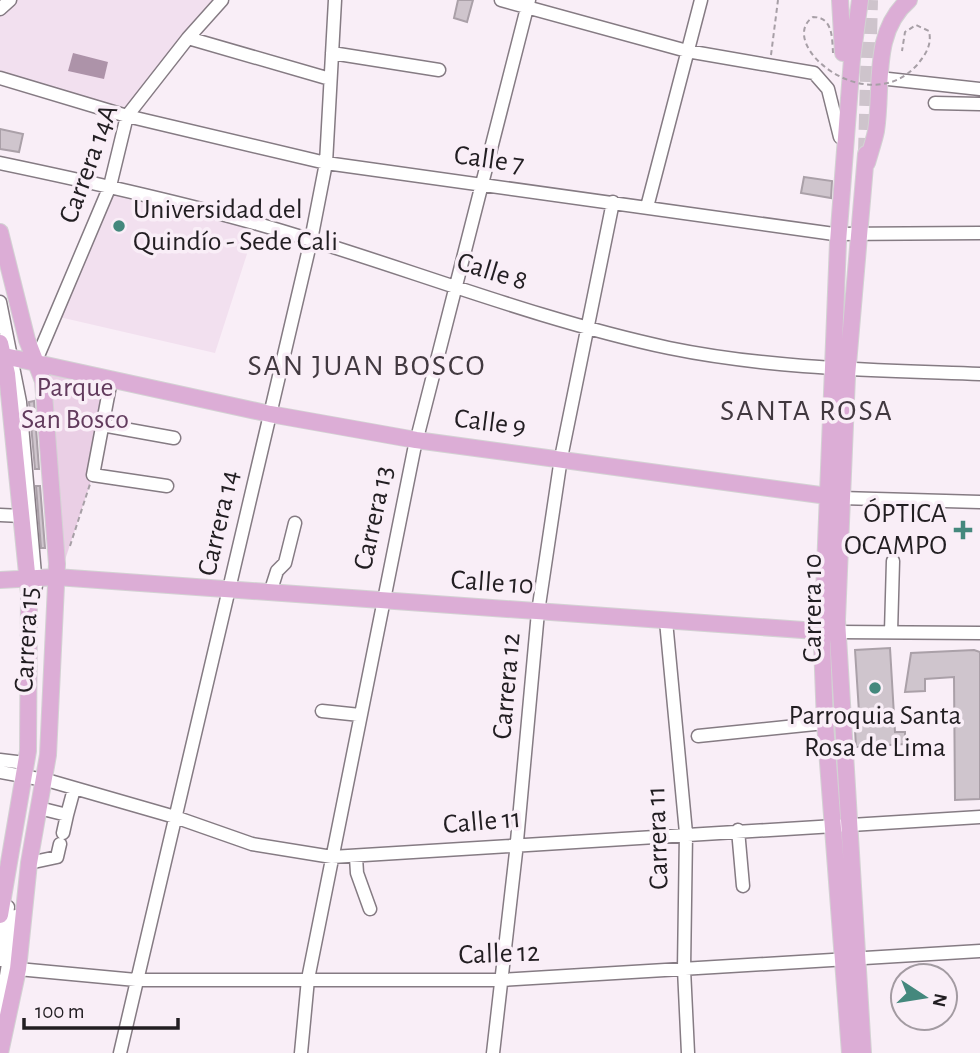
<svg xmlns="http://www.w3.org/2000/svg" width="980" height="1053" font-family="'Alegreya Sans',sans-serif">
<rect width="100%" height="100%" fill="#f9eef7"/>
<path fill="#f2e0ef" d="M 0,0 L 222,0 L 127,116 L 0,78 Z
M 110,186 L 257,223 L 215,353 L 55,316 Z"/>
<path fill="#eacfe5" d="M 35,363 L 111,380 L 93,475 L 64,563 Z"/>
<path fill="#ad93a9" d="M 73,53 L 108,62 L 104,79 L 68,71 Z"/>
<path fill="#cfc5cd" stroke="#aaa0a8" stroke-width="2" d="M 458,0 L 473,0 L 467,22 L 454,18 Z
M 0,129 L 23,134 L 19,152 L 0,149 Z
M 804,177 L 832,181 L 831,198 L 801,193 Z
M 34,401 L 39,469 L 35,469 L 29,402 Z
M 36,486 L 40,486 L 45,548 L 41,548 Z
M 890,648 L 895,732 L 905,732 L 905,744 L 856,747 L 855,729 L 860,728 L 855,650 Z
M 974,650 L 980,652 L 980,799 L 955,800 L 954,677 L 925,679 L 925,691 L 905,692 L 911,653 Z"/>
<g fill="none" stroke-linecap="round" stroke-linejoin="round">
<path stroke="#cec4cc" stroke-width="16" stroke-dasharray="16 8" stroke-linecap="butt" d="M 866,154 L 870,0"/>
<defs>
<path id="minor" d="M 501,0 L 687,51 L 814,73 L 828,89 L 840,137
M 0,9 L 10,0
M 188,38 L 330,79
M 332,53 L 439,70
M 0,78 L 127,116 L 326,163 L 834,234 L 980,233
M 879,78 L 980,89
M 935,103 L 980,104
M 0,163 C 86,181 173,200 258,224 C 395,263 529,318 669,348 C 771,369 876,370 980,374
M 647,207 L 701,0
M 0,302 L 20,402 L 36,586
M 35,363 L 110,186 L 127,116 L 188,38 L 222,0
M 111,380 L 93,475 L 167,486
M 102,425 L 174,438
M 841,498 L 980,502
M 0,515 L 22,516
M 270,593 L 277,571 L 285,563 L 295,523
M 666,621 L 686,833 L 684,969 L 688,1053
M 837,632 L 980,633
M 891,632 L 893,561
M 322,711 L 360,715
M 698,736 L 825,723
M 0,760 L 25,763
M 0,772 L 50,781 L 175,817 L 252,844 L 332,857 L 980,817
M 39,808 L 67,815 L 74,789
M 738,830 L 743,886
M 63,833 L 67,815
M 356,857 L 357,873 L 370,909
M 29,863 L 57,857 L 60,844
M 0,960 L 8,907
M 18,969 L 136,980 L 501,980 L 980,951
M 0,1012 L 16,916
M 120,1053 L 311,240 L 326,163 L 335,0
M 301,1053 L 308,979 L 414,450 L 529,0
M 493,1053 L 516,852 L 538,612 L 561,458 L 613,202"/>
<path id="major" d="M 840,0 L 843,53
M 867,163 C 870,152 874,141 876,131 C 883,87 871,32 909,0
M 0,232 L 27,340 L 43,381 L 57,564 L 48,755 L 29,863 L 18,969 L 0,1053
M 0,343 L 7,374 L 29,593 L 28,751 L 0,915
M 0,355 L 270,414 L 416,440 L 835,497
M 0,580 L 56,577 L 831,632
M 850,1053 L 825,723 L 822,644 L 838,242 L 852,59 L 860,0
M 863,1053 L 837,620 L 847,376 L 866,154"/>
</defs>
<use href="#minor" stroke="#857b83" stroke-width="15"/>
<use href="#major" stroke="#d3d2d3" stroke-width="18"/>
<path stroke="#a79fa6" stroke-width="2" stroke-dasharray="5 3.5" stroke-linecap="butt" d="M 771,55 L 778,0
M 70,546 L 90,484"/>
<use href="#minor" stroke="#fff" stroke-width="12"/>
<use href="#major" stroke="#dcadd6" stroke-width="16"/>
<path stroke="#a79fa6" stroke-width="2" stroke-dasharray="5 3.5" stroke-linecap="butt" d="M 833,53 C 832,38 833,17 813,17 C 775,43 866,121 917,65 C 926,54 932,45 929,31 L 916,25 L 905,32 L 902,51"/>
</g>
<g fill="#44887d" stroke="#f9eef7" stroke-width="2.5">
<circle cx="119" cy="226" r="7"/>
<path d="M959.5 519.5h7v7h7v7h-7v7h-7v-7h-7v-7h7z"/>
<circle cx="875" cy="688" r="7"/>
</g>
<g text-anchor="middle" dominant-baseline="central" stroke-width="7" stroke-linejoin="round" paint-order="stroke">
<g font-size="28" fill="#221e22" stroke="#f9eef7">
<text transform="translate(489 160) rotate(8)">Calle 7</text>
<text transform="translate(89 164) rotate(-70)">Carrera 14A</text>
<text transform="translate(492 272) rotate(17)">Calle 8</text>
<text transform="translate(490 423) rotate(7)">Calle 9</text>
<text transform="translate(374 518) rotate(-78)">Carrera 13</text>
<text transform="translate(219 523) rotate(-77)">Carrera 14</text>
<text transform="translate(492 583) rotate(4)">Calle 10</text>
<text transform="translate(813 608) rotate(-90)">Carrera 10</text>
<text transform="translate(27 640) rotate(-87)">Carrera 15</text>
<text transform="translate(507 686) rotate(-85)">Carrera 12</text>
<text transform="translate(482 822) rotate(-5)">Calle 11</text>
<text transform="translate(658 838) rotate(-92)">Carrera 11</text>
<text transform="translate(499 954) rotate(-2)">Calle 12</text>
</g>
<g font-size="28" fill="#221e22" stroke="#f9eef7" text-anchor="start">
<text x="133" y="210">Universidad del<tspan x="133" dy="32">Quindío - Sede Cali</tspan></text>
<text x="947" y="514" text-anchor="end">ÓPTICA<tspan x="947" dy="32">OCAMPO</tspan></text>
<text x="875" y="716" text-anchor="middle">Parroquia Santa<tspan x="875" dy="32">Rosa de Lima</tspan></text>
</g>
<g font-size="28" fill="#623b5d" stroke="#f9eef7">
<text x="75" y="388">Parque<tspan x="75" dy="32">San Bosco</tspan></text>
</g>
<g font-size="30" letter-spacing="2" fill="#423940" stroke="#f9eef7">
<text x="367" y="366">SAN JUAN BOSCO</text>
<text x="807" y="411">SANTA ROSA</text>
</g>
</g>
<g transform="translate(924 997) rotate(102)"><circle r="33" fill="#f9eef7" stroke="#a39ba2" stroke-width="2"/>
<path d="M0-5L12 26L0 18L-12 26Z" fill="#44887d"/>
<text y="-10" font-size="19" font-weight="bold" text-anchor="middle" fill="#221e22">N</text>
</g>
<path d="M24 1018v10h154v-10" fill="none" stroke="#221e22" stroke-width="3.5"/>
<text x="35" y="1018" font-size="21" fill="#221e22" stroke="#f9eef7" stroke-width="5" paint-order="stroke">100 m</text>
</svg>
